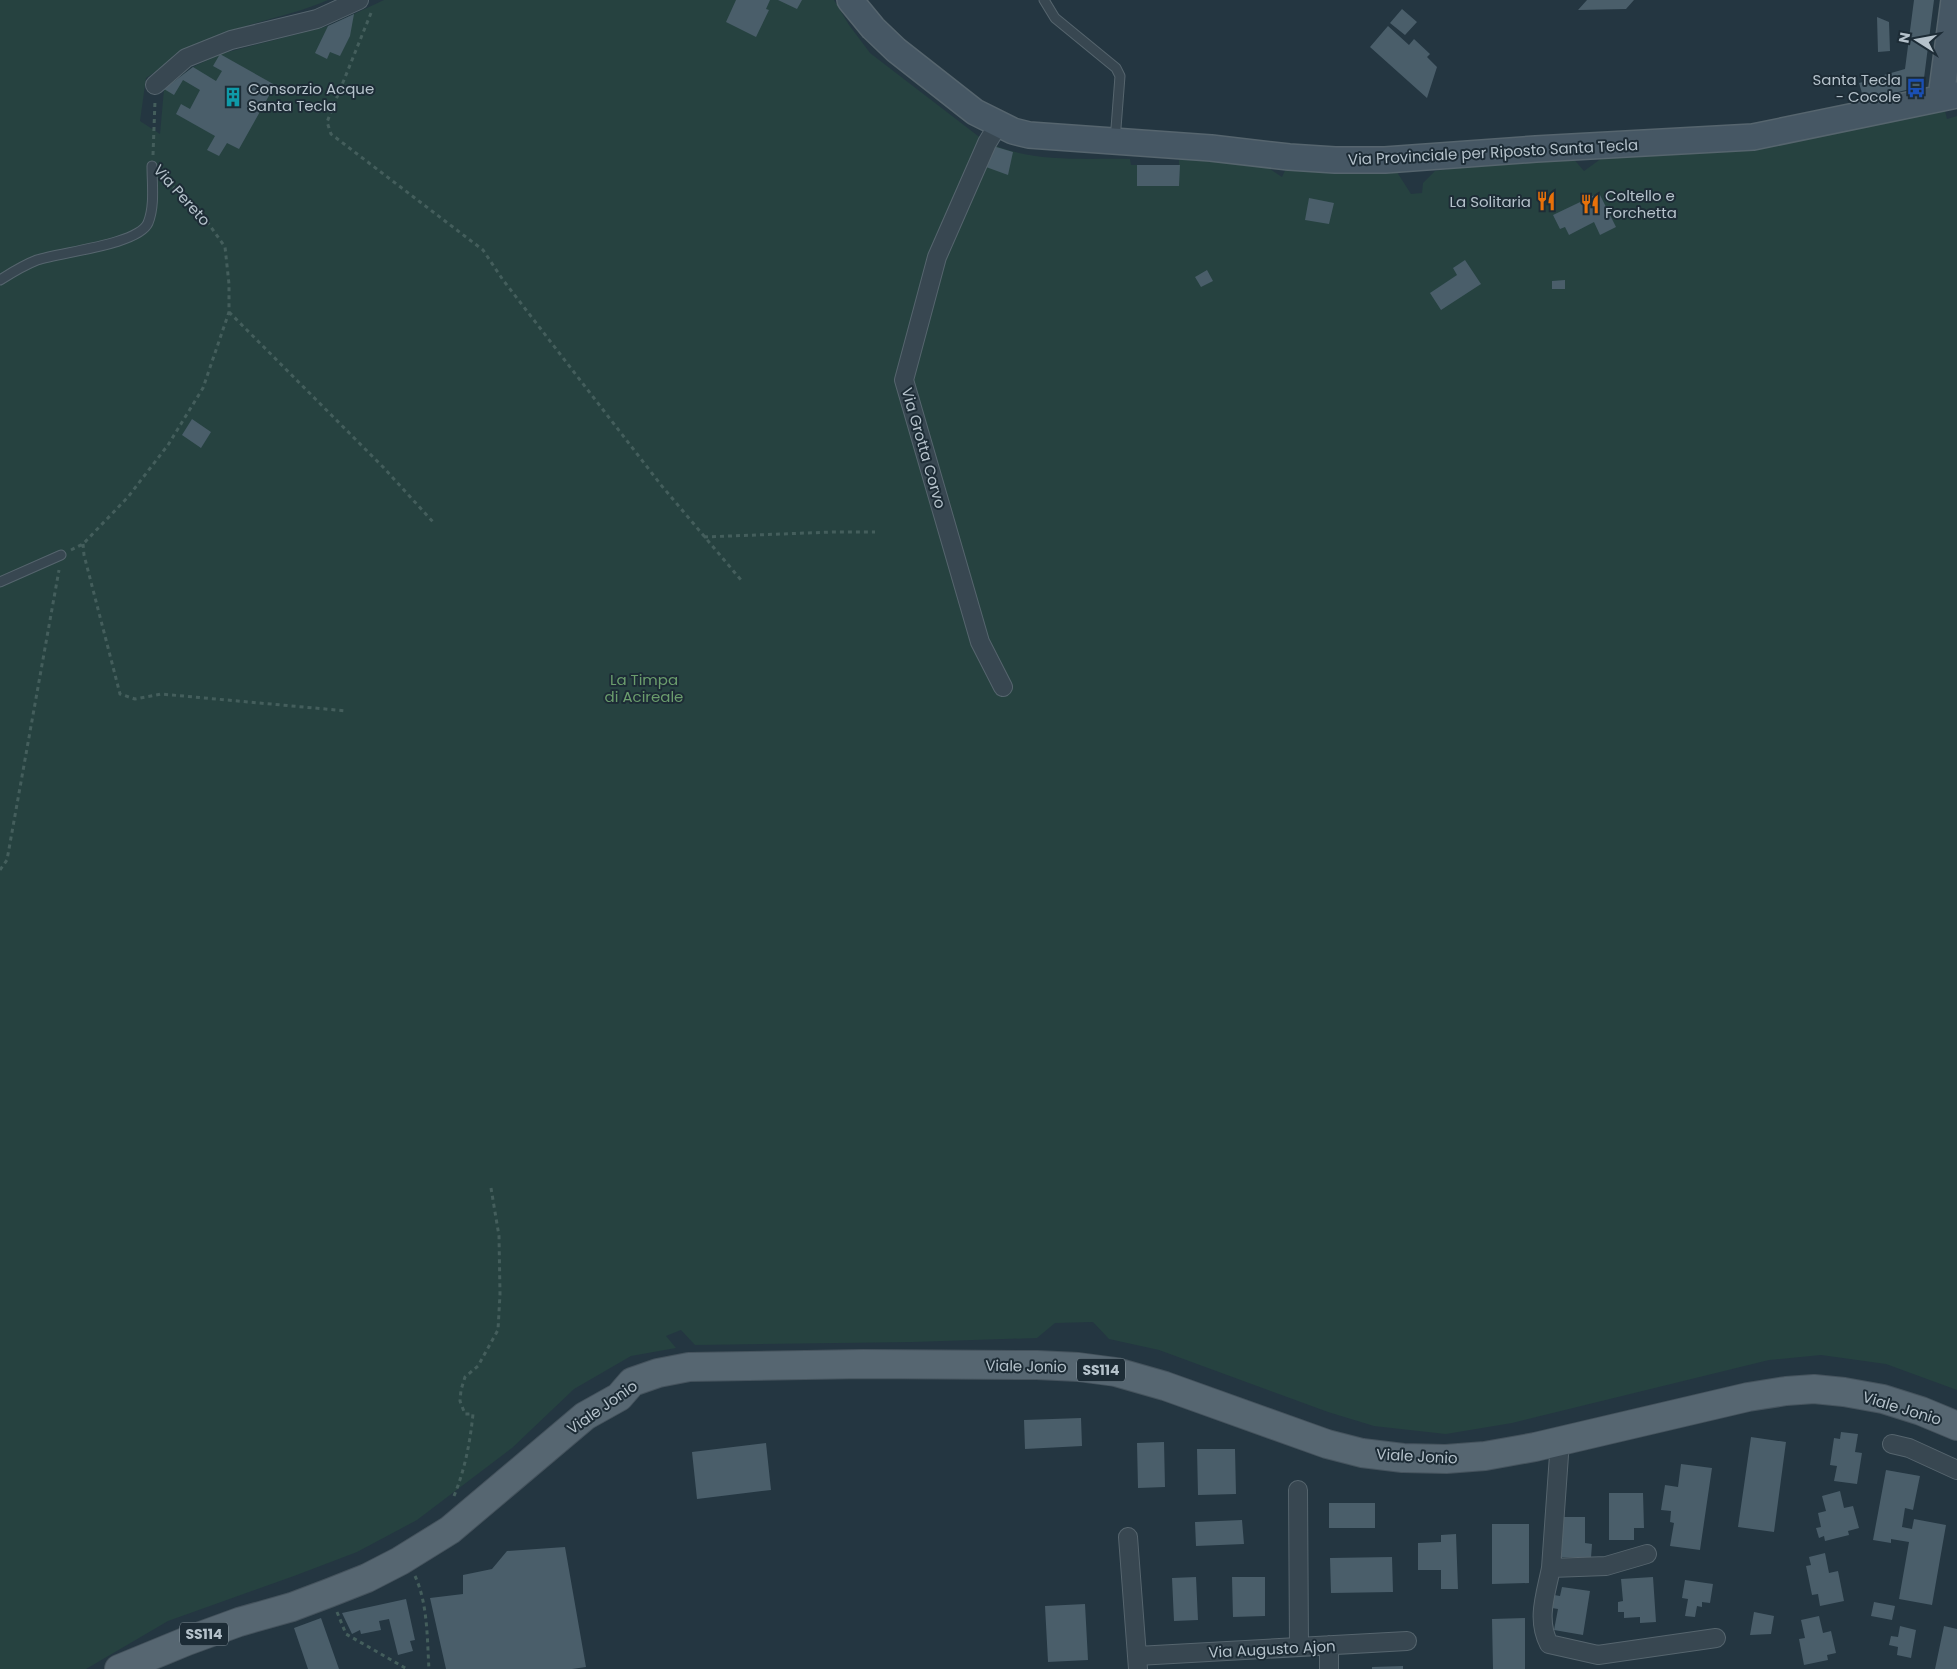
<svg xmlns="http://www.w3.org/2000/svg" width="1957" height="1669" font-family="Poppins,sans-serif">
<rect width="100%" height="100%" fill="#243641"/>
<path fill="#264240" d="M 0,0 L 328,0 C 287,18 241,23 201,43 C 182,52 164,66 146,78 L 140,121 L 160,134 L 164,89 L 193,67 L 220,54 L 328,26 L 384,0 L 834,0 L 849,25 L 870,53 L 982,139 C 1026,164 1081,158 1130,159 L 1131,165 L 1179,165 L 1179,159 L 1216,158 L 1261,163 L 1282,177 L 1288,164 L 1395,169 L 1411,194 L 1422,193 L 1423,183 L 1435,171 L 1501,161 L 1571,156 L 1584,171 L 1602,158 L 1748,149 L 1939,110 L 1945,111 L 1947,119 L 1957,116 L 1957,1390 L 1886,1364 L 1821,1355 L 1769,1360 L 1512,1423 L 1446,1434 L 1374,1426 L 1328,1412 L 1159,1350 L 1109,1339 L 1093,1322 L 1055,1323 L 1037,1338 L 913,1342 L 695,1345 L 681,1330 L 666,1336 L 676,1348 L 631,1356 L 574,1389 L 512,1448 L 417,1520 L 357,1552 L 294,1576 L 168,1621 L 86,1669 L 0,1669 Z"/>
<path fill="#4a5e6a" d="M 736,0 L 770,0 L 766,9 L 769,10 L 756,37 L 726,22 Z
M 778,0 L 802,0 L 797,9 Z
M 1587,0 L 1634,0 L 1626,9 L 1578,10 Z
M 1914,0 L 1934,0 L 1923,86 L 1864,100 L 1859,83 L 1884,77 L 1884,75 L 1905,69 Z
M 1402,9 L 1417,22 L 1405,35 L 1390,23 Z
M 354,14 L 350,36 L 340,56 L 330,52 L 327,59 L 315,53 L 328,26 Z
M 1877,17 L 1889,22 L 1890,51 L 1878,52 Z
M 1388,26 L 1409,45 L 1414,39 L 1430,54 L 1427,57 L 1437,67 L 1427,98 L 1370,47 Z
M 220,54 L 275,85 L 239,149 L 227,143 L 219,156 L 207,150 L 215,136 L 176,114 L 181,104 L 190,109 L 200,90 L 183,80 L 174,95 L 164,89 L 193,67 L 216,81 L 222,71 L 213,66 Z
M 993,146 L 1013,152 L 1008,175 L 986,167 Z
M 1137,165 L 1180,165 L 1179,186 L 1137,186 Z
M 1599,193 L 1616,227 L 1600,235 L 1594,222 L 1569,235 L 1565,227 L 1560,229 L 1553,215 Z
M 1309,198 L 1334,203 L 1329,224 L 1305,220 Z
M 1465,260 L 1481,284 L 1441,310 L 1430,293 L 1457,275 L 1453,268 Z
M 1207,270 L 1213,281 L 1201,287 L 1195,277 Z
M 1565,280 L 1565,289 L 1552,289 L 1552,281 Z
M 192,419 L 211,432 L 201,448 L 182,435 Z
M 1081,1418 L 1082,1446 L 1025,1449 L 1024,1420 Z
M 1841,1432 L 1858,1434 L 1855,1452 L 1862,1453 L 1857,1484 L 1834,1481 L 1837,1466 L 1830,1465 L 1834,1438 L 1840,1439 Z
M 1751,1437 L 1786,1442 L 1774,1532 L 1738,1527 Z
M 1164,1442 L 1165,1487 L 1138,1488 L 1137,1443 Z
M 766,1443 L 771,1490 L 697,1499 L 692,1452 Z
M 1197,1449 L 1235,1449 L 1236,1494 L 1198,1495 Z
M 1681,1464 L 1712,1468 L 1700,1550 L 1670,1546 L 1674,1523 L 1670,1522 L 1671,1511 L 1661,1510 L 1665,1485 L 1678,1487 Z
M 1886,1470 L 1920,1476 L 1913,1510 L 1905,1508 L 1902,1527 L 1912,1529 L 1914,1519 L 1946,1525 L 1932,1605 L 1899,1599 L 1909,1542 L 1891,1539 L 1891,1543 L 1873,1540 Z
M 1840,1491 L 1844,1508 L 1853,1506 L 1859,1528 L 1848,1531 L 1849,1535 L 1825,1541 L 1824,1536 L 1819,1538 L 1816,1528 L 1821,1527 L 1818,1513 L 1826,1511 L 1822,1496 Z
M 1609,1493 L 1643,1493 L 1644,1528 L 1634,1528 L 1634,1540 L 1609,1540 Z
M 1329,1503 L 1375,1503 L 1375,1528 L 1329,1528 Z
M 1559,1517 L 1585,1517 L 1585,1543 L 1592,1544 L 1591,1558 L 1558,1557 Z
M 1242,1520 L 1244,1544 L 1196,1546 L 1195,1522 Z
M 1492,1524 L 1529,1524 L 1529,1583 L 1492,1584 Z
M 1456,1534 L 1458,1589 L 1441,1589 L 1441,1570 L 1418,1570 L 1418,1543 L 1441,1542 L 1441,1535 Z
M 565,1547 L 586,1667 L 572,1669 L 446,1669 L 430,1598 L 463,1594 L 463,1575 L 492,1569 L 507,1551 Z
M 1825,1553 L 1829,1573 L 1838,1571 L 1844,1601 L 1820,1606 L 1818,1594 L 1812,1595 L 1806,1566 L 1811,1565 L 1809,1557 Z
M 1392,1557 L 1393,1592 L 1331,1593 L 1330,1558 Z
M 1196,1577 L 1198,1620 L 1174,1621 L 1172,1578 Z
M 1232,1577 L 1265,1577 L 1265,1616 L 1233,1617 Z
M 1653,1577 L 1656,1622 L 1640,1623 L 1640,1617 L 1624,1618 L 1624,1612 L 1618,1612 L 1618,1602 L 1623,1601 L 1621,1579 Z
M 1685,1580 L 1713,1584 L 1710,1603 L 1702,1602 L 1702,1607 L 1697,1606 L 1695,1617 L 1685,1616 L 1688,1599 L 1682,1598 Z
M 1562,1587 L 1590,1591 L 1583,1635 L 1554,1630 L 1558,1609 L 1552,1608 L 1554,1595 L 1560,1596 Z
M 406,1599 L 415,1640 L 410,1641 L 413,1651 L 398,1655 L 389,1619 L 379,1621 L 381,1630 L 361,1634 L 360,1630 L 352,1634 L 342,1613 Z
M 1874,1602 L 1895,1606 L 1892,1620 L 1871,1616 Z
M 1085,1604 L 1088,1660 L 1048,1662 L 1045,1606 Z
M 1754,1612 L 1774,1616 L 1771,1634 L 1750,1635 Z
M 1819,1616 L 1823,1633 L 1831,1631 L 1836,1653 L 1827,1655 L 1828,1660 L 1804,1665 L 1799,1639 L 1805,1638 L 1801,1620 Z
M 321,1618 L 339,1669 L 308,1669 L 294,1628 Z
M 1525,1618 L 1525,1669 L 1493,1669 L 1492,1619 Z
M 1900,1626 L 1916,1630 L 1911,1658 L 1897,1655 L 1898,1647 L 1889,1645 L 1891,1636 L 1898,1637 Z
M 1944,1626 L 1957,1629 L 1957,1669 L 1935,1669 Z
M 1403,1666 L 1403,1669 L 1372,1669 L 1372,1667 Z"/>
<g fill="none" stroke-linecap="round" stroke-linejoin="round">
<defs>
<path id="lane" d="M 1044,0 L 1055,18 L 1116,68 L 1120,76 L 1115,141
M 0,280 C 11,273 24,265 37,260 C 60,252 138,245 148,223 C 155,206 152,184 152,166
M 0,582 L 61,555"/>
<path id="street" d="M 155,85 L 186,58 L 231,40 L 317,19 L 359,0
M 998,125 L 987,143 L 937,257 L 904,380 L 980,642 L 1003,687
M 1560,1441 L 1551,1568 L 1606,1566 L 1647,1554
M 1892,1444 L 1909,1448 L 1957,1470
M 1298,1490 L 1299,1647
M 1128,1537 L 1138,1669
M 1551,1568 C 1546,1594 1536,1619 1549,1644 L 1598,1655 L 1716,1638
M 1329,1645 L 1329,1669
M 1137,1656 L 1407,1641"/>
<path id="secondary" d="M 850,0 L 873,28 L 896,50 L 975,112 L 1013,131 L 1029,135 L 1211,148 L 1289,157 L 1335,160 L 1385,160 L 1536,149 L 1753,137 L 1957,95
M 1941,97 L 1954,0"/>
<path id="primary" d="M 119,1669 L 187,1641 L 239,1622 L 292,1607 L 329,1593 L 367,1578 L 400,1561 L 450,1530 L 585,1416 L 619,1397 L 632,1382 L 658,1373 L 689,1367 L 863,1364 L 1037,1365 L 1078,1367 L 1116,1372 L 1165,1386 L 1327,1444 L 1362,1453 L 1403,1458 L 1446,1459 L 1485,1456 L 1535,1447 L 1748,1397 L 1786,1391 L 1814,1389 L 1844,1392 L 1883,1399 L 1921,1411 L 1957,1426"/>
</defs>
<use href="#lane" stroke="#56656e" stroke-width="11"/>
<use href="#street" stroke="#56656e" stroke-width="20"/>
<use href="#secondary" stroke="#56656e" stroke-width="28"/>
<use href="#primary" stroke="#45535d" stroke-width="30"/>
<path stroke="#445e5c" stroke-width="3" stroke-dasharray="4 4" stroke-linecap="butt" d="M 371,13 L 327,122 L 331,134 L 483,250 L 503,280 L 661,485 L 741,580
M 153,155 L 155,101
M 229,312 L 383,467 L 434,523
M 704,537 L 832,532 L 875,532
M 83,544 L 84,555 L 120,694 L 135,699 L 161,694 L 347,711
M 71,550 L 83,544 L 128,497 L 168,445 L 203,388 L 229,312 L 229,284 L 225,247 L 206,220 L 164,178
M 0,870 L 7,860 L 59,570
M 454,1496 C 465,1469 470,1443 473,1414 L 465,1414 L 460,1401 L 461,1390 L 465,1377 L 478,1366 L 498,1330 L 500,1294 L 499,1236 L 491,1188
M 415,1576 C 428,1604 427,1639 429,1669
M 337,1612 L 346,1634 L 407,1669"/>
<use href="#lane" stroke="#384751" stroke-width="9"/>
<use href="#street" stroke="#384751" stroke-width="18"/>
<use href="#secondary" stroke="#465764" stroke-width="25"/>
<use href="#primary" stroke="#566671" stroke-width="28"/>
</g>
<defs>
<symbol id="bus-bare" viewBox="-9 -9 18 18"><path d="M-5-6H5V4H4V6H2V4H-2V6H-4V4H-5ZM-3.5-4V0h7V-4ZM-3.5 1.2v1.5H-2V1.2ZM2 1.2v1.5H3.5V1.2Z" fill="#1a4fb4" stroke="#1d2c36" stroke-width="2.5" paint-order="stroke"/></symbol>
<symbol id="building-bare" viewBox="-9 -9 18 18"><path d="M-4-6H4V6H1V3H-1V6H-4ZM-2.5-4.3h1.7v1.8h-1.7ZM.8-4.3h1.7v1.8H.8ZM-2.5-1h1.7V.8h-1.7ZM.8-1h1.7V.8H.8Z" fill="#0f9aa8" stroke="#1d2c36" stroke-width="2.5" paint-order="stroke"/></symbol>
<symbol id="restaurant-bare" viewBox="-9 -9 18 18"><path d="M-5-6h1v4h1v-4h1v4h1v-4h1v5L-1.5 .5V6h-2V.5L-5-1ZM5-6V6H3V1.5H1.5Q1.5-4 5-6Z" fill="#e8710a" stroke="#1d2c36" stroke-width="2.5" paint-order="stroke"/></symbol>
</defs>
<g fill-rule="evenodd">
<use href="#bus-bare" x="1902" y="74" width="28" height="28"/>
<use href="#building-bare" x="219" y="83" width="28" height="28"/>
<use href="#restaurant-bare" x="1532" y="187" width="28" height="28"/>
<use href="#restaurant-bare" x="1576" y="190" width="28" height="28"/>
</g>
<g text-anchor="middle" dominant-baseline="central" stroke-width="4" stroke-linejoin="round" paint-order="stroke">
<g fill="#1d2c36" stroke="#87959e" stroke-width="1">
<rect x="1077" y="1358.5" width="48" height="23" rx="4"/>
<rect x="180" y="1622.5" width="48" height="23" rx="4"/>
</g>
<g font-size="14" font-weight="bold" fill="#b5c2cb">
<text x="1101" y="1370">SS114</text>
<text x="204" y="1634">SS114</text>
</g>
<g font-size="15" fill="#b5c2cb" stroke="#1d2c36" text-anchor="end">
<text x="1901" y="79">Santa Tecla<tspan x="1901" dy="17">- Cocole</tspan></text>
<text x="248" y="88" text-anchor="start">Consorzio Acque<tspan x="248" dy="17">Santa Tecla</tspan></text>
<text x="1605" y="195" text-anchor="start">Coltello e<tspan x="1605" dy="17">Forchetta</tspan></text>
<text x="1531" y="201">La Solitaria</text>
</g>
<g font-size="15" fill="#b5c2cb" stroke="#1d2c36">
<text transform="translate(1493 152) rotate(-3)">Via Provinciale per Riposto Santa Tecla</text>
<text transform="translate(182 195) rotate(48)">Via Pereto</text>
<text transform="translate(924 448) rotate(74)">Via Grotta Corvo</text>
<text transform="translate(1026 1366) rotate(1)">Viale Jonio</text>
<text transform="translate(602 1407) rotate(-35)">Viale Jonio</text>
<text transform="translate(1902 1408) rotate(17)">Viale Jonio</text>
<text transform="translate(1417 1456) rotate(3)">Viale Jonio</text>
<text transform="translate(1272 1649) rotate(-3)">Via Augusto Ajon</text>
</g>
<g font-size="15" fill="#6b9d6d" stroke="#1d2c36">
<text x="644" y="679">La Timpa<tspan x="644" dy="17">di Acireale</tspan></text>
</g>
</g>
<g transform="translate(1917 40) rotate(281)" stroke="#1d2c36" stroke-width="4" paint-order="stroke">
<path d="M0-4L9 19L0 12L-9 19Z" fill="#b5c2cb"/>
<text y="-8" font-size="14" font-weight="bold" text-anchor="middle" fill="#b5c2cb">N</text>
</g>
</svg>
